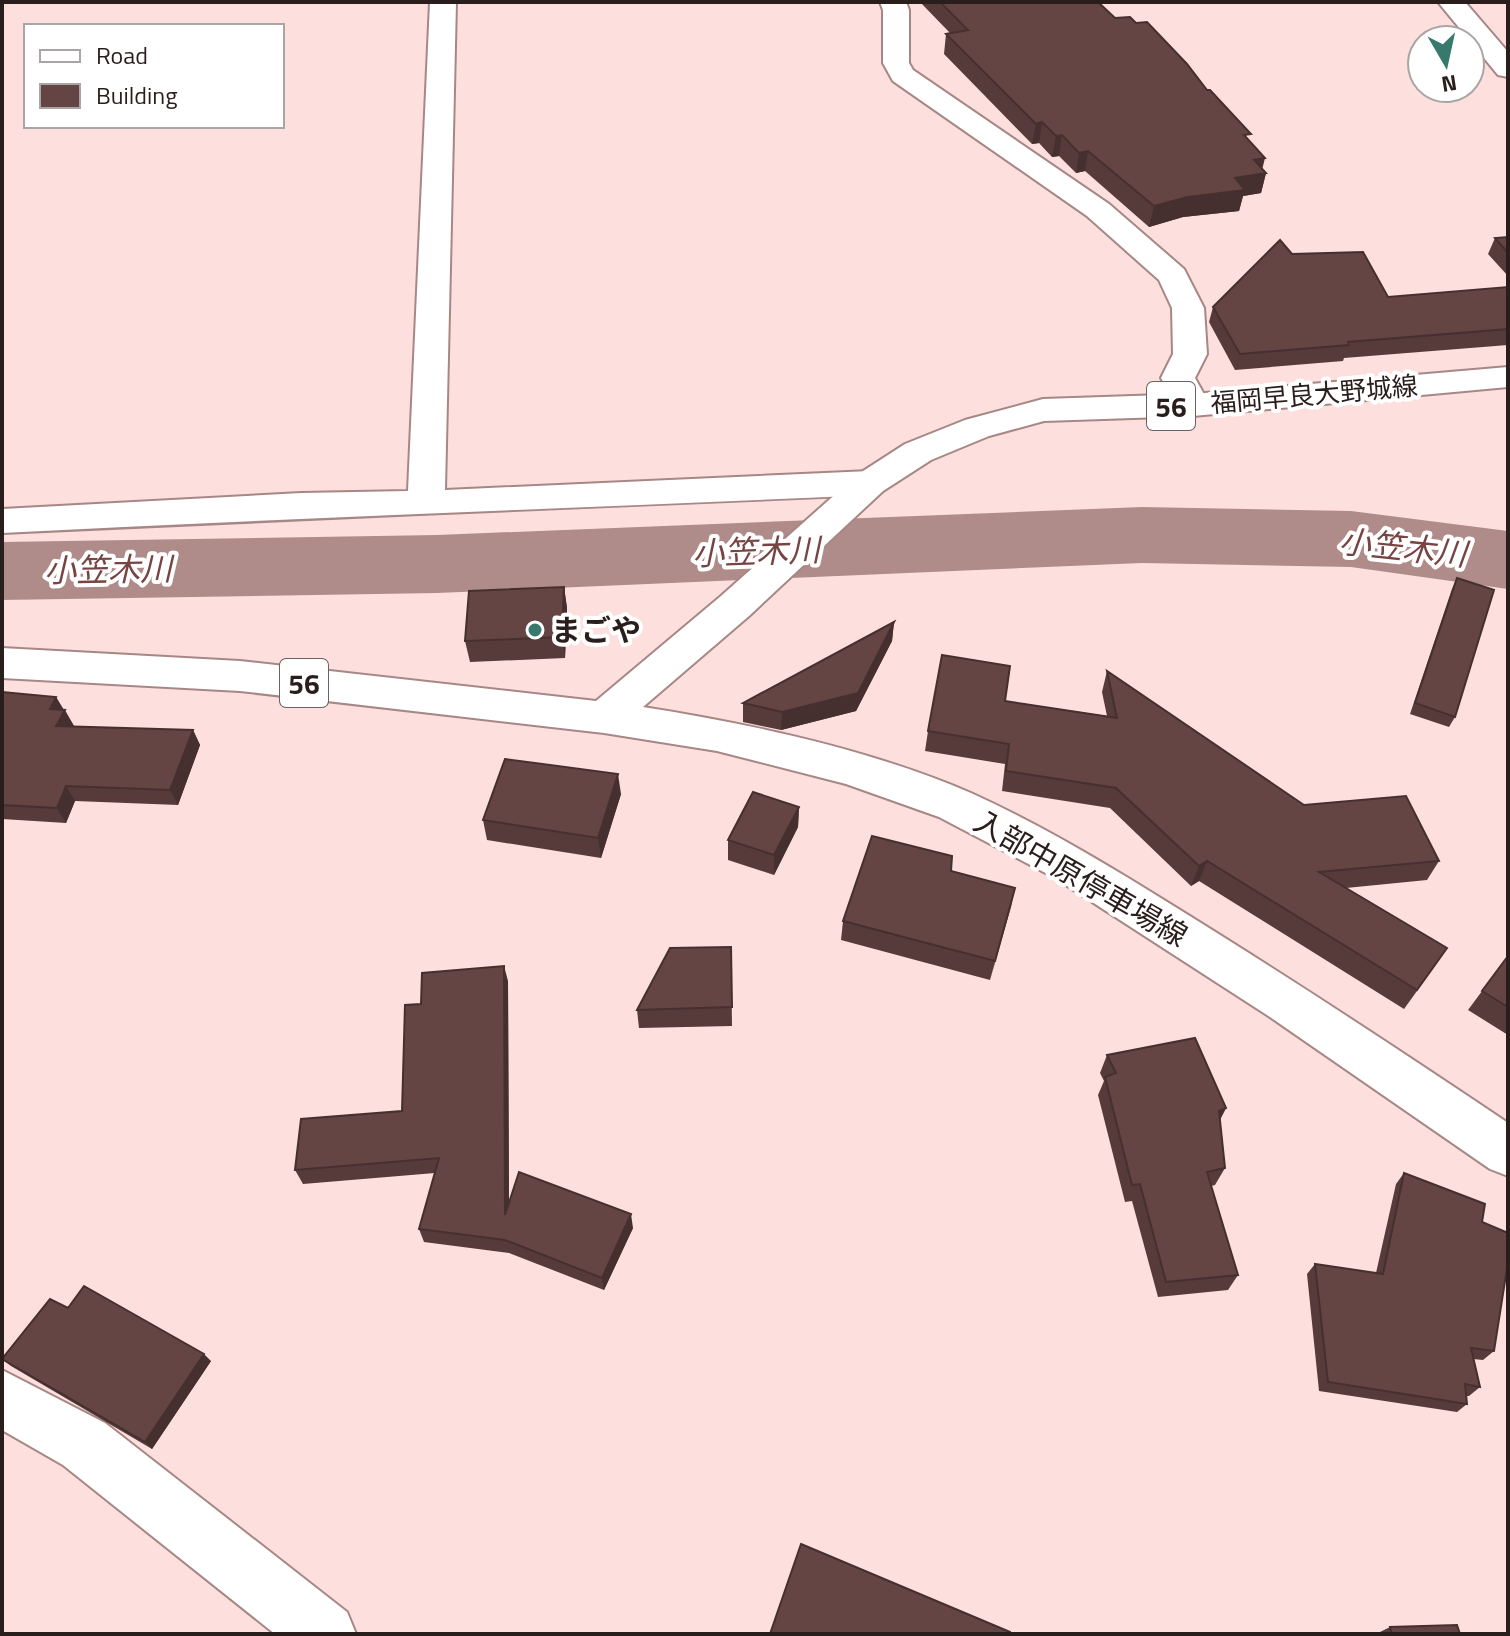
<svg xmlns="http://www.w3.org/2000/svg" width="1510" height="1636" font-family="'Titillium Web','Noto Sans JP',sans-serif">
<rect width="100%" height="100%" fill="#fde0de"/>
<g fill="none" stroke-linecap="round" stroke-linejoin="round">
<path fill="#af8c8a" fill-rule="evenodd" d="M 1142,507 L 1351,511 L 1508,531 L 1508,589 L 1351,567 L 1142,563 L 437,593 L 2,600 L 2,542 L 437,535 Z"/>
<defs>
<path id="minor" d="M 430,2 L 456,2 L 445,490 L 870,471 L 883,475 L 888,483 L 883,491 L 870,495 C 581,508 291,518 2,533 L 2,509 L 301,493 L 408,491 Z
M 880,2 L 906,2 L 909,10 L 909,63 L 913,70 L 1109,204 L 1184,269 L 1204,308 L 1207,354 L 1195,378 L 1210,405 L 1205,413 L 1193,416 L 1181,413 L 1161,378 L 1173,354 L 1172,308 L 1159,280 L 1087,216 L 893,81 L 883,63 L 883,10 Z
M 1438,2 L 1465,2 L 1508,52 L 1508,77 L 1498,75 Z
M 2,1370 L 105,1423 L 347,1612 L 356,1634 L 275,1634 L 63,1465 L 2,1430 Z"/>
<path id="major" d="M 1508,367 L 1508,387 L 1193,416 L 1044,421 L 989,436 L 931,460 L 883,491 L 749,616 L 643,707 C 751,724 869,749 971,793 C 1048,828 1121,873 1193,918 C 1299,984 1404,1053 1508,1123 L 1508,1176 L 1490,1169 L 1270,1017 L 1055,878 L 939,817 L 846,784 L 717,751 L 604,733 L 240,691 L 2,678 L 2,648 L 240,661 L 596,701 L 721,596 L 857,475 L 905,444 L 965,420 L 1043,399 L 1193,394 Z"/>
</defs>
<use href="#minor" stroke="#a78785" stroke-width="4"/>
<use href="#major" stroke="#a78785" stroke-width="4"/>
<use href="#minor" fill="#fff" fill-rule="evenodd"/>
<use href="#major" fill="#fff" fill-rule="evenodd"/>
</g>
<path fill="#563b3a" d="M 920,2 L 1098,2 L 1115,18 L 1207,90 L 1249,141 L 1262,169 L 1266,173 L 1261,193 L 1243,196 L 1239,211 L 1183,217 L 1149,227 L 1085,171 L 1076,173 L 1059,156 L 1052,157 L 1039,143 L 1032,144 L 944,54 L 946,34 L 950,33 Z
M 1508,237 L 1508,276 L 1488,254 L 1495,238 Z
M 1292,254 L 1388,297 L 1508,287 L 1508,345 L 1344,358 L 1343,361 L 1235,370 L 1209,322 L 1213,307 Z
M 1457,578 L 1455,717 L 1449,727 L 1410,714 L 1452,589 Z
M 564,587 L 567,608 L 565,658 L 470,662 L 465,641 Z
M 894,622 L 892,641 L 856,711 L 781,730 L 743,722 L 743,703 Z
M 1107,671 L 1304,805 L 1439,861 L 1427,880 L 1346,888 L 1447,948 L 1404,1009 L 1199,881 L 1191,886 L 1110,808 L 1002,791 L 1005,764 L 925,751 L 928,731 L 1005,701 L 1107,716 L 1102,692 Z
M 2,692 L 56,697 L 63,710 L 65,710 L 74,726 L 73,727 L 193,730 L 200,745 L 178,805 L 75,801 L 66,823 L 2,819 Z
M 621,794 L 601,858 L 487,840 L 483,820 Z
M 799,807 L 798,827 L 774,875 L 728,860 L 728,840 Z
M 1015,888 L 990,980 L 841,940 L 843,921 Z
M 731,947 L 732,1026 L 639,1028 L 637,1010 Z
M 1508,956 L 1508,1035 L 1468,1010 Z
M 508,981 L 509,1203 L 633,1228 L 604,1290 L 509,1253 L 424,1242 L 419,1229 L 435,1173 L 303,1184 L 295,1170 L 402,1111 L 421,1004 Z
M 1107,1055 L 1226,1108 L 1220,1120 L 1225,1168 L 1215,1185 L 1211,1186 L 1238,1275 L 1228,1290 L 1158,1297 L 1132,1201 L 1125,1202 L 1098,1095 L 1104,1081 L 1100,1073 Z
M 1404,1173 L 1482,1222 L 1494,1351 L 1483,1360 L 1473,1359 L 1480,1387 L 1469,1396 L 1467,1396 L 1467,1404 L 1457,1412 L 1319,1391 L 1307,1274 L 1315,1264 L 1376,1273 L 1396,1184 Z
M 2,1359 L 211,1361 L 152,1449 L 11,1366 Z
M 1390,1627 L 1460,1634 L 1381,1634 L 1380,1632 Z"/>
<path fill="#46302f" d="M 1042,122 L 1039,143 L 1032,144 L 1036,124 Z
M 1062,135 L 1059,156 L 1052,157 L 1056,136 Z
M 1088,151 L 1085,171 L 1076,173 L 1079,153 Z
M 1265,158 L 1261,174 L 1266,173 L 1261,193 L 1243,196 L 1239,211 L 1183,217 L 1149,227 L 1154,206 L 1235,178 L 1254,160 Z
M 564,587 L 567,608 L 565,658 L 562,637 Z
M 894,622 L 892,641 L 856,711 L 781,730 L 782,712 Z
M 56,697 L 74,726 L 65,742 L 56,726 L 50,709 Z
M 193,730 L 200,745 L 178,805 L 170,790 Z
M 618,774 L 621,794 L 601,858 L 598,838 Z
M 66,786 L 75,801 L 66,823 L 57,808 Z
M 799,807 L 798,827 L 774,875 L 774,855 Z
M 1207,861 L 1199,881 L 1191,886 L 1199,866 Z
M 1015,888 L 1011,907 L 990,980 L 995,961 Z
M 1447,948 L 1434,967 L 1404,1009 L 1417,990 Z
M 504,966 L 508,981 L 509,1229 L 505,1215 Z
M 1226,1108 L 1217,1125 L 1219,1111 Z
M 631,1214 L 633,1228 L 604,1290 L 602,1278 Z
M 204,1354 L 211,1361 L 152,1449 L 145,1442 Z"/>
<path fill="#644543" stroke="#46302f" stroke-width="2" d="M 940,2 L 1098,2 L 1115,18 L 1130,17 L 1136,23 L 1147,22 L 1187,64 L 1207,90 L 1210,90 L 1251,134 L 1244,135 L 1265,158 L 1254,160 L 1266,173 L 1235,178 L 1245,190 L 1188,197 L 1154,206 L 1088,151 L 1079,153 L 1062,135 L 1056,136 L 1042,122 L 1036,124 L 946,34 L 968,30 Z
M 1508,237 L 1508,253 L 1495,238 Z
M 1280,240 L 1292,254 L 1363,252 L 1388,297 L 1508,287 L 1508,329 L 1348,342 L 1349,345 L 1240,354 L 1213,307 Z
M 1457,578 L 1494,590 L 1455,717 L 1415,703 Z
M 564,587 L 562,637 L 465,641 L 469,591 Z
M 894,622 L 858,693 L 782,712 L 743,703 Z
M 942,655 L 1010,666 L 1005,701 L 1117,718 L 1107,671 L 1304,805 L 1406,796 L 1439,861 L 1319,872 L 1447,948 L 1417,990 L 1207,861 L 1199,866 L 1116,788 L 1006,771 L 1009,744 L 928,731 Z
M 2,692 L 56,697 L 50,709 L 65,710 L 56,726 L 193,730 L 170,790 L 66,786 L 57,808 L 2,805 Z
M 505,759 L 618,774 L 598,838 L 483,820 Z
M 753,792 L 799,807 L 774,855 L 728,840 Z
M 872,836 L 952,856 L 951,871 L 1015,888 L 995,961 L 843,921 Z
M 731,947 L 732,1007 L 637,1010 L 670,948 Z
M 1508,956 L 1508,1007 L 1482,991 Z
M 504,966 L 505,1215 L 519,1172 L 631,1214 L 602,1278 L 505,1240 L 419,1229 L 439,1158 L 295,1170 L 301,1119 L 402,1111 L 405,1005 L 421,1004 L 422,973 Z
M 1195,1038 L 1226,1108 L 1219,1111 L 1225,1168 L 1207,1172 L 1238,1275 L 1166,1282 L 1140,1184 L 1132,1185 L 1105,1077 L 1116,1073 L 1107,1055 Z
M 1404,1173 L 1485,1204 L 1482,1222 L 1508,1233 L 1508,1262 L 1494,1351 L 1471,1348 L 1480,1387 L 1465,1384 L 1467,1404 L 1328,1382 L 1315,1264 L 1383,1274 Z
M 84,1286 L 204,1354 L 145,1442 L 2,1359 L 50,1299 L 68,1308 Z
M 801,1544 L 1010,1632 L 1010,1634 L 770,1634 Z
M 1457,1625 L 1460,1634 L 1392,1634 L 1390,1627 Z"/>
<circle fill="#377a6d" stroke="#fff" stroke-width="3" cx="535" cy="630" r="8"/>
<g text-anchor="middle" dominant-baseline="central" stroke-width="8" stroke-linejoin="round" paint-order="stroke">
<g font-size="26" fill="#2a1e1d" stroke="#fff">
<text transform="translate(1314 394) rotate(-5)">福岡早良大野城線</text>
</g>
<g fill="#fff" stroke="#6a6261" stroke-width="2">
<rect x="1147" y="382" width="48" height="48" rx="6"/>
<rect x="280" y="659" width="48" height="48" rx="6"/>
</g>
<g font-size="28" font-weight="bold" fill="#2a1e1d">
<text x="1171" y="406">56</text>
<text x="304" y="683">56</text>
</g>
<g font-size="30" font-weight="bold" fill="#2a1e1d" stroke="#fff" text-anchor="start">
<text x="551" y="630">まごや</text>
</g>
<g font-size="30" fill="#2a1e1d" stroke="#fff">
<text transform="translate(1081 878) rotate(30)">入部中原停車場線</text>
</g>
<g font-size="32" font-style="italic" fill="#784442" stroke="#fff">
<text transform="translate(1403 547) rotate(6)">小笠木川</text>
<text transform="translate(756 551) rotate(-2)">小笠木川</text>
<text transform="translate(108 569) rotate(-1)">小笠木川</text>
</g>
</g>
<rect width="1510" height="1636" fill="none" stroke="#2a1e1d" stroke-width="8"/>
<rect x="24" y="24" width="260" height="104" fill="#ffffff" stroke="#aaa5a5" stroke-width="2"/>
<rect x="40" y="50" width="40" height="12" fill="#ffffff" stroke="#aaa5a5" stroke-width="2"/>
<text x="96" y="64" font-size="24" fill="#2a1e1d">Road</text>
<rect x="40" y="84" width="40" height="24" fill="#644543" stroke="#aaa5a5" stroke-width="2"/>
<text x="96" y="104" font-size="24" fill="#2a1e1d">Building</text>
<g transform="translate(1446 64) rotate(171)"><circle r="38" fill="#ffffff" stroke="#aaa5a5" stroke-width="2"/>
<path d="M0-6L14 30L0 20L-14 30Z" fill="#377a6d"/>
<text y="-12" font-size="22" font-weight="bold" text-anchor="middle" fill="#2a1e1d">N</text>
</g>
</svg>
